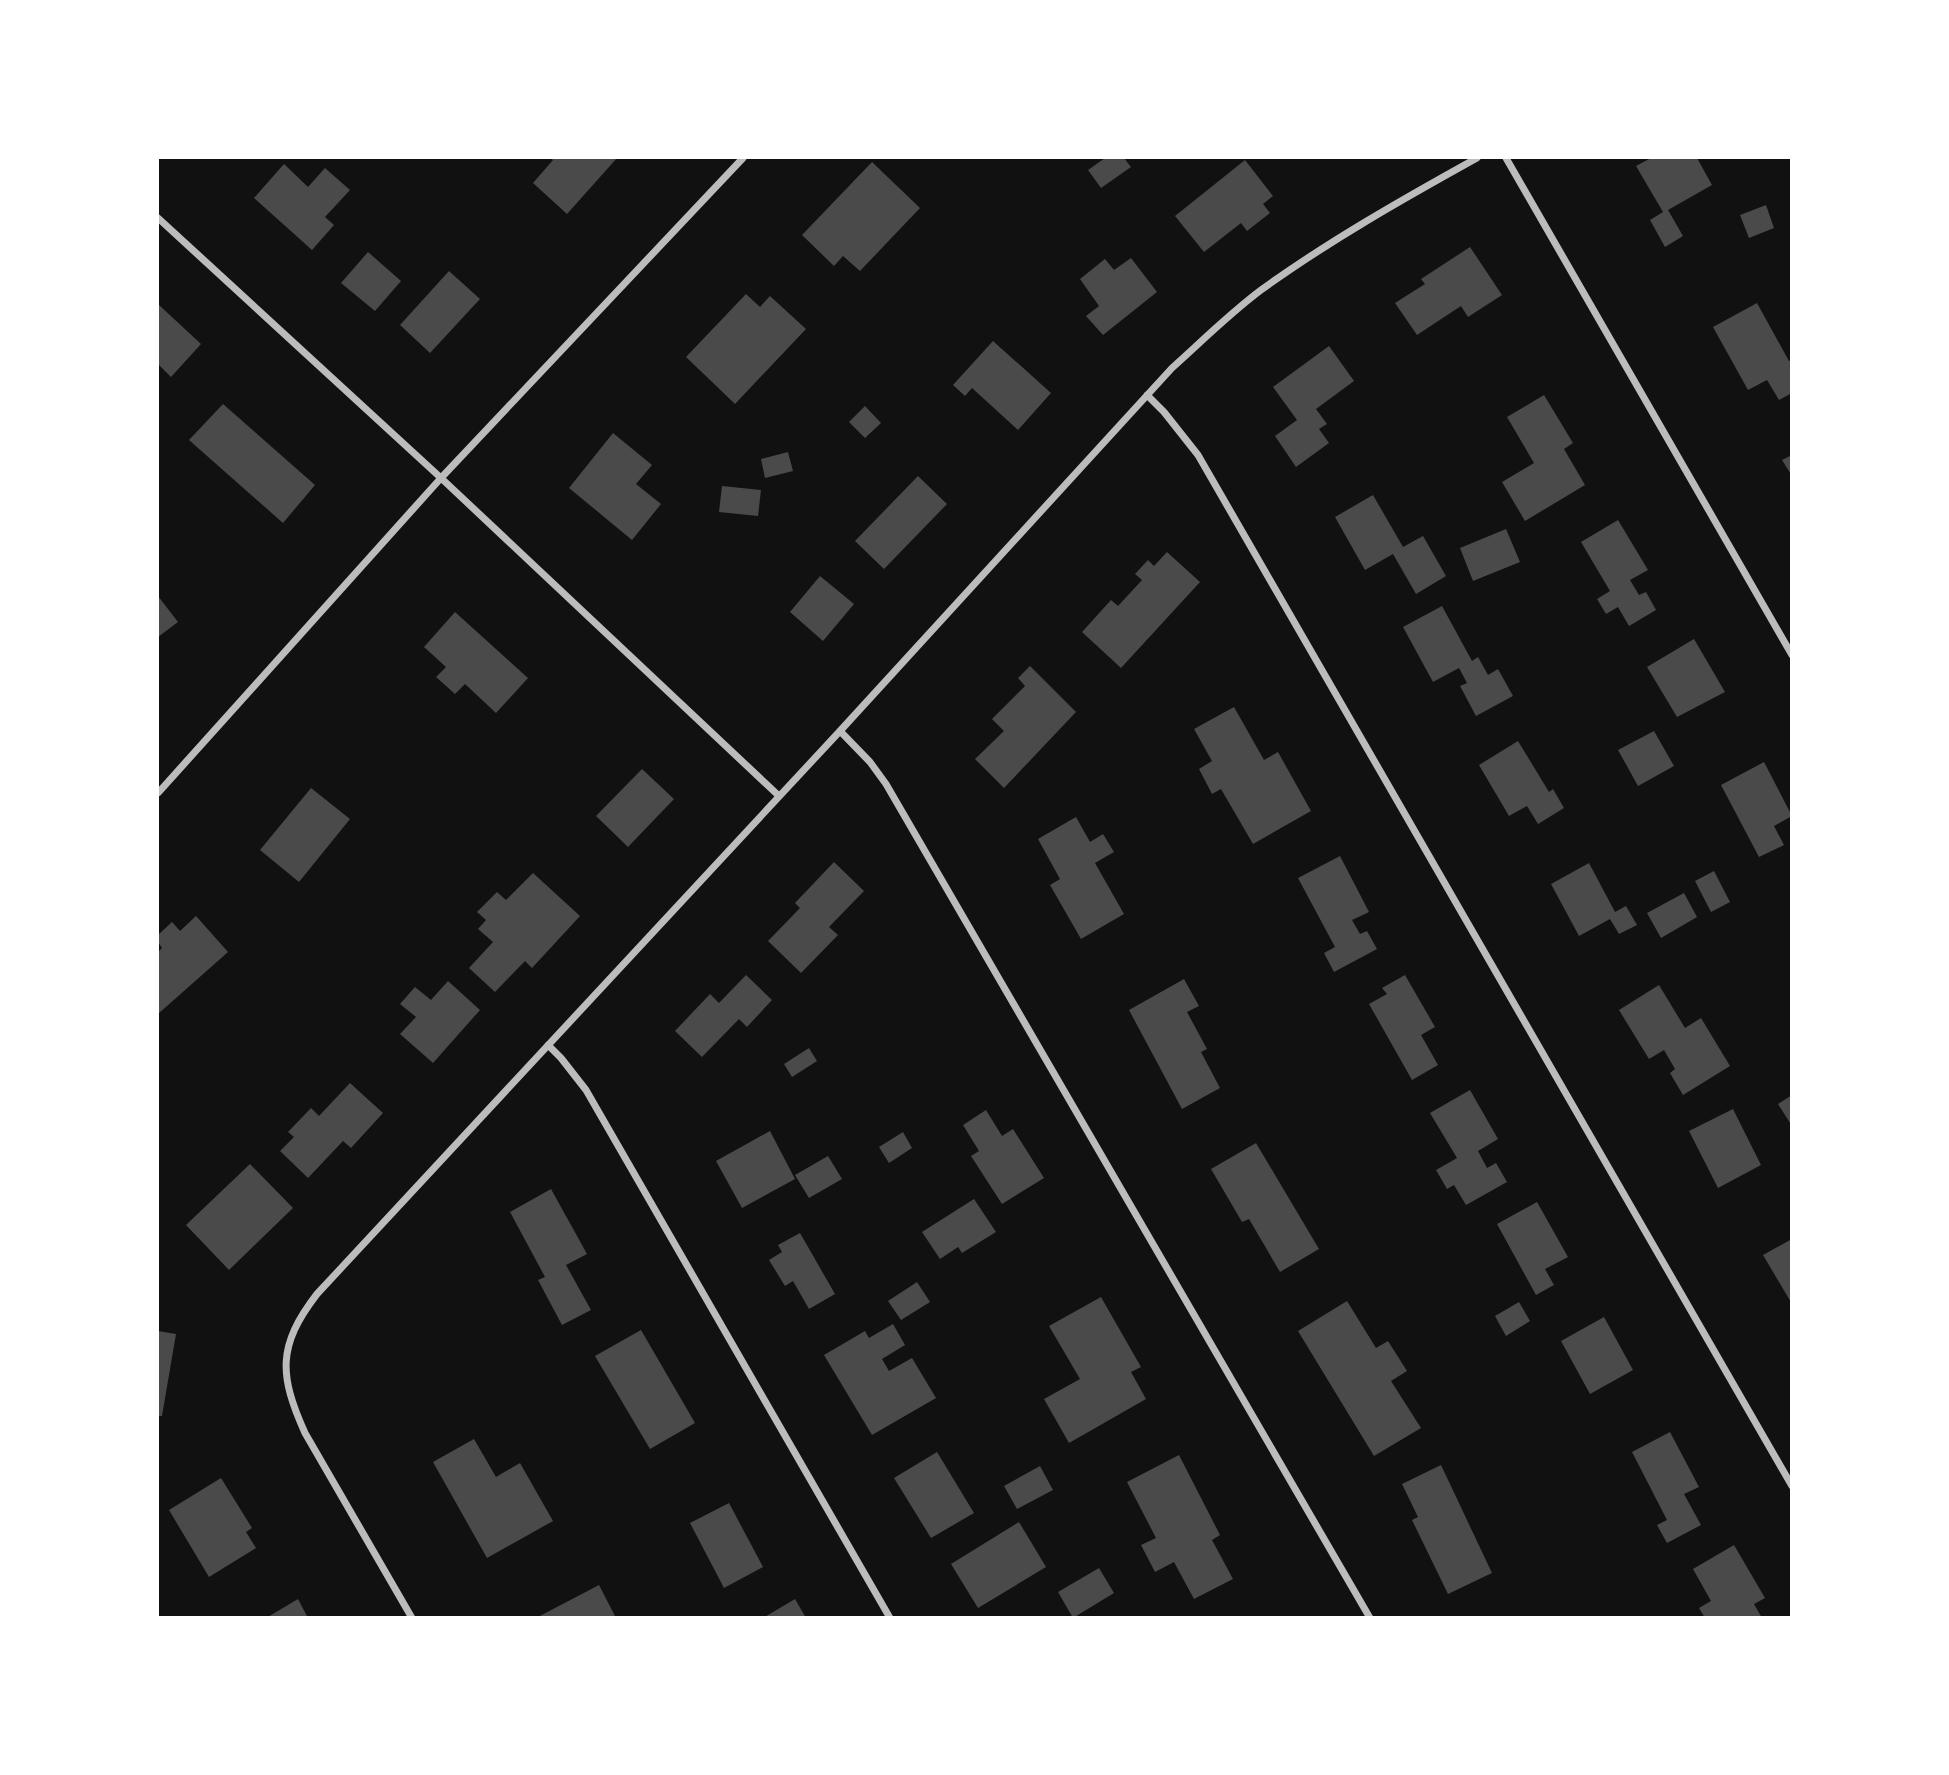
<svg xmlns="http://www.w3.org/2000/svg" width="1949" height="1775" font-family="'Fira Sans Condensed',sans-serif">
<rect width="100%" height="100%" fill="#111"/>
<path fill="#4a4a4a" d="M 550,158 L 617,158 L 567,214 L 533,183 L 553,160 Z
M 1105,158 L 1124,158 L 1131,167 L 1101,188 L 1088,170 Z
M 1651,158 L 1697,158 L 1712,185 L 1668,210 L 1683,236 L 1665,247 L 1650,220 L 1663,212 L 1636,166 Z
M 1245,160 L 1273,196 L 1263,204 L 1270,213 L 1247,231 L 1241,223 L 1204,252 L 1175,216 Z
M 872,162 L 920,208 L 860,271 L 843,256 L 834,266 L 802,235 Z
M 284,164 L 308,187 L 325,168 L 350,190 L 325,217 L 334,225 L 312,250 L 254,198 Z
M 1766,205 L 1774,228 L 1749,238 L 1740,215 Z
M 1470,247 L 1502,295 L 1468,317 L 1461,306 L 1417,335 L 1395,303 L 1425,284 L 1421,279 Z
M 368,252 L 401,281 L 375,311 L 341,283 Z
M 1131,258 L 1157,292 L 1103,335 L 1086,316 L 1099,306 L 1080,279 L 1105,259 L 1114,270 Z
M 449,271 L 480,299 L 430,353 L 400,325 Z
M 746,294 L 760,307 L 770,296 L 806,329 L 735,404 L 686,357 Z
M 1757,303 L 1789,361 L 1792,360 L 1792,393 L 1779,400 L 1767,380 L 1748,390 L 1713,327 Z
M 158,304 L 201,344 L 171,377 L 158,364 Z
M 993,341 L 1051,393 L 1018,430 L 972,388 L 965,396 L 953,385 Z
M 1329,346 L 1354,381 L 1316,409 L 1327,424 L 1319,429 L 1329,443 L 1296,467 L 1275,436 L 1297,420 L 1273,387 Z
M 1544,395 L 1573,443 L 1564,449 L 1585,485 L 1525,521 L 1502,482 L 1534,463 L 1507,417 Z
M 223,404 L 315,485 L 283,523 L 189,440 Z
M 865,406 L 881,423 L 865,438 L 849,422 Z
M 613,433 L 652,465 L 636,484 L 661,504 L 632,540 L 569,488 Z
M 788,452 L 793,471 L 765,478 L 761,459 Z
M 1792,455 L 1792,476 L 1782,460 Z
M 918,476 L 947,504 L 884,569 L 855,541 Z
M 722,486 L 761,490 L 758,516 L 719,512 Z
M 1373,495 L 1403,547 L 1423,536 L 1446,576 L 1416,594 L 1393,554 L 1365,570 L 1335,517 Z
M 1618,520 L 1648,570 L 1630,580 L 1639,595 L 1646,592 L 1656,610 L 1629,626 L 1618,607 L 1606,614 L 1597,599 L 1610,591 L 1581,542 Z
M 1506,529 L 1520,562 L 1473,581 L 1460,548 Z
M 1167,552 L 1200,582 L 1121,668 L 1082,632 L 1111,600 L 1118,606 L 1142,580 L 1135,574 L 1148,560 L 1154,566 Z
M 820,576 L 854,604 L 823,641 L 790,612 Z
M 158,596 L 178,622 L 158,637 Z
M 1442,606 L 1472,661 L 1478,657 L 1488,675 L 1498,669 L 1513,696 L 1476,716 L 1460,686 L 1467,683 L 1459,668 L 1433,682 L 1403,627 Z
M 455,612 L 528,678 L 496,713 L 465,684 L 455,694 L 436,677 L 446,667 L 424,647 Z
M 1694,639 L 1725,692 L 1677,717 L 1647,667 Z
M 1030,666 L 1076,712 L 1004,788 L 975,759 L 1004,731 L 992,719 L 1025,686 L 1018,678 Z
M 1234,707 L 1264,760 L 1278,752 L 1311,811 L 1253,844 L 1221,789 L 1212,794 L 1199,769 L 1212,761 L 1194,729 Z
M 1654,731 L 1674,766 L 1638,786 L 1618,750 Z
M 1518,741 L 1549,792 L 1553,789 L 1564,808 L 1538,824 L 1527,806 L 1509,816 L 1479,765 Z
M 1764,762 L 1792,816 L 1774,826 L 1784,845 L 1759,857 L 1721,785 Z
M 642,769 L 674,799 L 628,847 L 596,816 Z
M 311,788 L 350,819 L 299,882 L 260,850 Z
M 1076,817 L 1090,842 L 1103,834 L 1114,852 L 1095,863 L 1124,914 L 1081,939 L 1050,885 L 1060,879 L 1038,839 Z
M 1340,856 L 1369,912 L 1352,920 L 1360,934 L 1367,931 L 1377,949 L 1334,972 L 1324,953 L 1335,947 L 1298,878 Z
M 834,862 L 864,891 L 829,927 L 838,935 L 801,973 L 768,941 L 800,908 L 795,903 Z
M 1589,863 L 1615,912 L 1626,906 L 1637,925 L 1619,934 L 1610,919 L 1579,936 L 1551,884 Z
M 1714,871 L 1730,902 L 1711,912 L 1695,881 Z
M 533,873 L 580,916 L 532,968 L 525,961 L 495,992 L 469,968 L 493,942 L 478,929 L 486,920 L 477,912 L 497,892 L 506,900 Z
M 1684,893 L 1697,917 L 1661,938 L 1647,913 Z
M 196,916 L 228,952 L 158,1014 L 158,952 L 162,948 L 158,942 L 158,935 L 172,922 L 180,931 Z
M 746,975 L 772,1000 L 747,1027 L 739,1019 L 702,1057 L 675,1031 L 710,994 L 719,1003 Z
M 1405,975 L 1435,1027 L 1421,1035 L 1438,1065 L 1412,1080 L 1369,1004 L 1387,994 L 1382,988 Z
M 1184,979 L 1199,1006 L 1187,1012 L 1207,1049 L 1201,1052 L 1220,1088 L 1182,1109 L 1129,1010 Z
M 448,981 L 480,1010 L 433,1063 L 400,1034 L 416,1017 L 400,1004 L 415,987 L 431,1000 Z
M 1659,985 L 1685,1028 L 1701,1018 L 1730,1066 L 1683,1095 L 1670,1073 L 1675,1069 L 1664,1050 L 1649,1059 L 1619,1010 Z
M 809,1048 L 817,1061 L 792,1077 L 784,1064 Z
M 350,1083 L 383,1113 L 351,1148 L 343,1141 L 308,1178 L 280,1151 L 294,1137 L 288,1132 L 311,1108 L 319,1116 Z
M 1470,1090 L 1498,1139 L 1478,1151 L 1487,1168 L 1496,1163 L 1507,1182 L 1466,1205 L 1454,1185 L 1447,1189 L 1436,1170 L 1457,1158 L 1430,1113 Z
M 1792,1095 L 1792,1126 L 1778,1104 Z
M 1733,1109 L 1761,1165 L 1718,1188 L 1689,1131 Z
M 986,1110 L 1002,1136 L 1013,1129 L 1044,1178 L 1002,1204 L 971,1156 L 979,1151 L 963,1125 Z
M 770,1131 L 795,1179 L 742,1208 L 716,1161 Z
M 903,1132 L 912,1148 L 889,1163 L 879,1147 Z
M 1256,1143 L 1319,1249 L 1280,1272 L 1249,1219 L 1242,1222 L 1211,1169 Z
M 828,1156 L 842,1179 L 809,1198 L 795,1175 Z
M 250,1164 L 293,1208 L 229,1270 L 186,1225 Z
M 551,1189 L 587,1254 L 566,1265 L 591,1310 L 562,1325 L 538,1280 L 545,1277 L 510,1212 Z
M 974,1199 L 996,1232 L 962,1253 L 958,1247 L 940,1259 L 922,1232 Z
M 1537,1202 L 1568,1257 L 1545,1269 L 1554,1285 L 1536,1295 L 1497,1224 Z
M 800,1233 L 835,1294 L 809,1309 L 793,1281 L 785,1286 L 769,1260 L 782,1252 L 778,1245 Z
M 1792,1239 L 1792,1304 L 1763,1255 Z
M 917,1282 L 930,1302 L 901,1320 L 888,1301 Z
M 1101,1297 L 1141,1367 L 1131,1372 L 1146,1399 L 1069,1443 L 1044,1399 L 1080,1379 L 1049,1326 Z
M 1347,1301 L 1376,1348 L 1388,1341 L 1407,1371 L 1391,1381 L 1421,1428 L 1374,1456 L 1298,1331 Z
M 1519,1302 L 1530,1321 L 1506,1336 L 1495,1316 Z
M 1604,1317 L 1633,1370 L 1590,1394 L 1561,1341 Z
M 893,1324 L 905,1345 L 882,1359 L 889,1371 L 912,1358 L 936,1398 L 872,1435 L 824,1355 L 865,1331 L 869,1338 Z
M 641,1330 L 695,1423 L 650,1449 L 595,1356 Z
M 158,1331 L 176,1334 L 162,1416 L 158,1416 Z
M 1670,1432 L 1699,1487 L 1684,1494 L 1701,1525 L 1667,1543 L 1657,1525 L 1667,1520 L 1632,1452 Z
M 474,1439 L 496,1477 L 520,1463 L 553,1521 L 487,1558 L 433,1462 Z
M 937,1452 L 974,1513 L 931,1538 L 894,1478 Z
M 1179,1455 L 1220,1535 L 1212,1540 L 1233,1579 L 1194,1599 L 1174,1562 L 1155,1572 L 1141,1545 L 1156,1538 L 1127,1482 Z
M 1441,1465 L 1492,1573 L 1448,1594 L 1412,1520 L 1418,1517 L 1402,1484 Z
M 1040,1466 L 1053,1490 L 1017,1509 L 1004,1486 Z
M 221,1478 L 252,1528 L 246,1532 L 256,1548 L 209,1577 L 169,1510 Z
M 729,1503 L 763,1567 L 724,1588 L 690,1523 Z
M 1019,1522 L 1046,1567 L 978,1608 L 951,1564 Z
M 1734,1545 L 1765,1598 L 1754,1604 L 1762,1618 L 1705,1618 L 1699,1608 L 1711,1601 L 1693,1569 Z
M 1099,1568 L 1114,1593 L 1073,1618 L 1058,1592 Z
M 599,1585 L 616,1618 L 536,1618 Z
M 298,1599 L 308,1618 L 266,1618 Z
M 795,1599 L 806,1618 L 763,1618 Z"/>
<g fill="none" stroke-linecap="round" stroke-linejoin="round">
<path stroke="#bcbcbc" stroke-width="7" d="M 1506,158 L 1792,655
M 158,218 L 441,478 L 779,796
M 1147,395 L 1164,412 L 1198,455 L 1792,1486
M 840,731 L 870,762 L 886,784 L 1370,1618
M 158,793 L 441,478 L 743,158
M 548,1045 L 561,1058 L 586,1090 L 890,1618
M 412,1618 L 305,1433 C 279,1375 277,1346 317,1294 L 840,731 L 1172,368 C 1201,342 1229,314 1261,290 C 1329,241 1403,199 1477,158"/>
</g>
<rect width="1949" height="1775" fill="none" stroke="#ffffff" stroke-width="318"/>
</svg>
